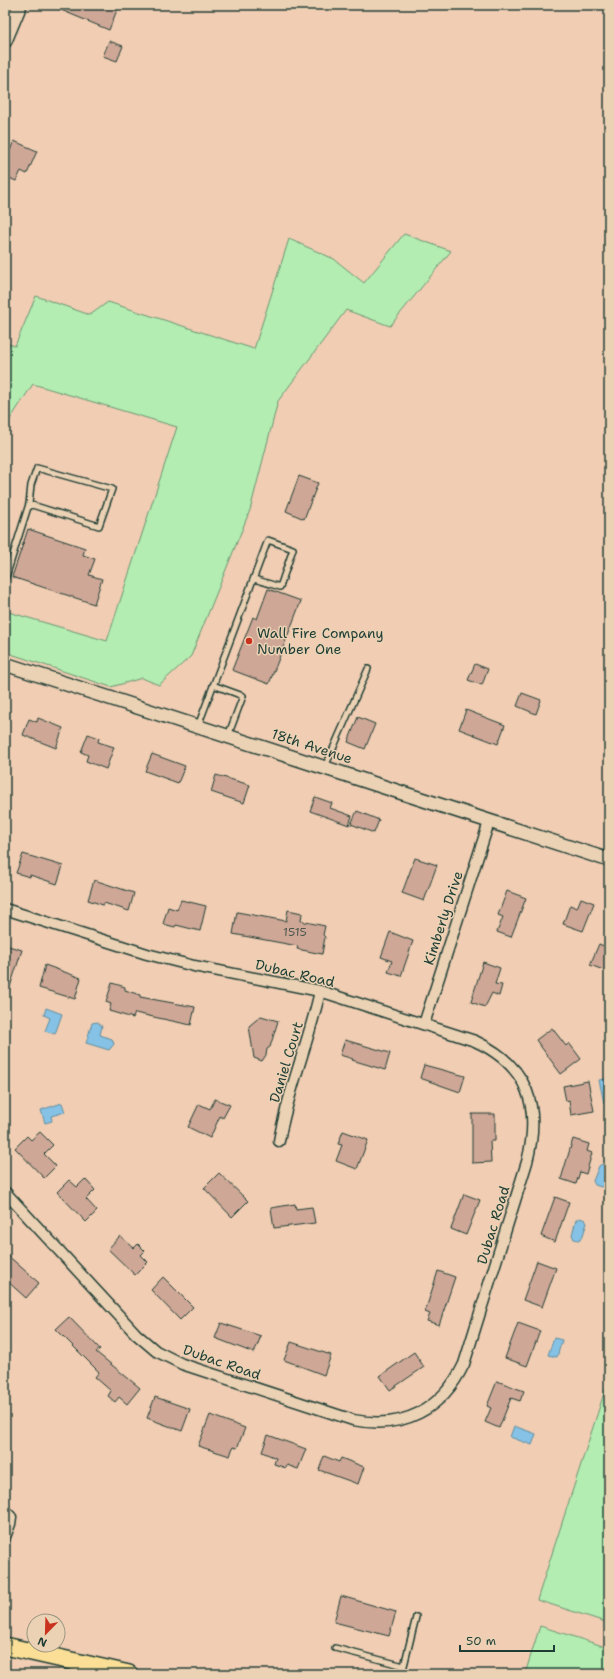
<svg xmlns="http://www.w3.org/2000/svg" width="614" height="1679" font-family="'Shantell Sans',sans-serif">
<rect width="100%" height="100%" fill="#f0cdb3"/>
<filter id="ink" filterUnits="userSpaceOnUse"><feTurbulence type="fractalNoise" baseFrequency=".025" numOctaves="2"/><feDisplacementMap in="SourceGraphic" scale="8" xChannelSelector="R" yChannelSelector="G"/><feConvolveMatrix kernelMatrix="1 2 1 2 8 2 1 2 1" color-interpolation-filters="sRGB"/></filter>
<g filter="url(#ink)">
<path fill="#b3edb1" stroke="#699572" d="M 404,234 L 451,251 L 390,326 L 346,310 L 278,401 L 250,510 L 191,656 L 159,685 L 142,678 L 111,687 L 5,652 L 5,611 L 107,641 L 177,427 L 33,384 L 5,427 L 5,343 L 15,346 L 36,296 L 90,315 L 108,302 L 254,349 L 289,239 L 334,259 L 364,283 Z
M 608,1381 L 609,1382 L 609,1623 L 537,1600 Z
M 540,1626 L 609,1648 L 609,1674 L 525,1674 Z"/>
<path fill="#86c2e6" stroke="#5d8d9f" d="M 46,1008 L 62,1014 L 55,1034 L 45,1031 L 50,1018 L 44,1015 Z
M 97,1022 L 102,1026 L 100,1035 L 112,1039 L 114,1044 L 109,1050 L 86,1043 L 92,1023 Z
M 609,1078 L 609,1102 L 604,1103 L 599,1080 Z
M 62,1103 L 65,1112 L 51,1116 L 52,1121 L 45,1123 L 41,1110 Z
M 602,1164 L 608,1166 L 609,1173 L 604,1185 L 601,1187 L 595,1185 L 593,1181 L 599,1166 Z
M 580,1218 L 585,1220 L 587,1223 L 582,1238 L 578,1240 L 574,1239 L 572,1235 L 576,1220 Z
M 554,1338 L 562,1340 L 557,1357 L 548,1355 Z
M 514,1426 L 536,1434 L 532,1445 L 510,1437 Z"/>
<path fill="#cea797" stroke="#1f3d34" d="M 49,5 L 119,5 L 109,30 Z
M 109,41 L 123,46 L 117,61 L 103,56 Z
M 14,141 L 37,151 L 27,174 L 21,171 L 16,181 L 5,176 L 5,162 Z
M 299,476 L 318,483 L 304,519 L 286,511 Z
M 28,529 L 85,548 L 83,555 L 95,559 L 89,575 L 102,579 L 94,604 L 12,577 Z
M 268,589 L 301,601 L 269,684 L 232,670 L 253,617 L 257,619 Z
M 475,664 L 488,669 L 482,685 L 468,680 Z
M 522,693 L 541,700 L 536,714 L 517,706 Z
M 466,710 L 505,725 L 498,744 L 459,729 Z
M 358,717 L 375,724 L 365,749 L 348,742 Z
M 38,718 L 63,728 L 56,748 L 23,735 L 29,719 L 37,722 Z
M 88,734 L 99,738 L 98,742 L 114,747 L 106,769 L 86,761 L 88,755 L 81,752 Z
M 152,754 L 185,766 L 178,783 L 145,771 Z
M 216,775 L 250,785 L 244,803 L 211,792 Z
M 315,797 L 332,803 L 330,808 L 352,816 L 349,825 L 310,811 Z
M 357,811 L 379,820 L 374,833 L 351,824 Z
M 23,854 L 63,866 L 57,884 L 30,875 L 30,877 L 16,873 Z
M 415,858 L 437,865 L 424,901 L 402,893 Z
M 94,880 L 134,893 L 129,911 L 104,903 L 103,905 L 88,900 Z
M 507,891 L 526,898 L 511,937 L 497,932 L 503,917 L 498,915 Z
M 581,898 L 594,903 L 583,931 L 563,924 L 570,905 L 577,908 Z
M 181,900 L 206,906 L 200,931 L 176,925 L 175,927 L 163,924 L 168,907 L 177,910 Z
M 288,910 L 302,913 L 301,921 L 325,926 L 323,935 L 325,937 L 322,954 L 297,949 L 298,946 L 233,934 L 237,912 L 286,921 Z
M 390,932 L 413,941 L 401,976 L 388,972 L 392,961 L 381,957 Z
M 599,944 L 609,948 L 609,972 L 590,965 Z
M 5,945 L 22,950 L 7,996 L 5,996 Z
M 483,962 L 500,968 L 495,984 L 502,985 L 499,996 L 492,993 L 485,1007 L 471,1002 Z
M 45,965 L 81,978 L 75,999 L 39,988 Z
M 112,983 L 125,987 L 125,990 L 140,995 L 140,997 L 195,1007 L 191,1025 L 135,1013 L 133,1018 L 109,1011 L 111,1004 L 106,1002 Z
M 261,1016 L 278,1021 L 270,1047 L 267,1049 L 266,1055 L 262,1061 L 254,1058 L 249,1026 Z
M 552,1028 L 566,1046 L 569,1043 L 581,1059 L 561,1074 L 536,1040 Z
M 345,1040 L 390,1053 L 385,1070 L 352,1060 L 353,1059 L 340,1055 Z
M 424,1065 L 465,1076 L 460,1092 L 420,1078 Z
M 588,1081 L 594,1111 L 571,1115 L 569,1100 L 566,1101 L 563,1086 Z
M 215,1099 L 230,1105 L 223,1118 L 220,1116 L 210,1138 L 188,1127 L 199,1104 L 210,1109 Z
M 472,1114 L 495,1114 L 495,1141 L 490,1141 L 491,1162 L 472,1163 Z
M 343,1131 L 368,1140 L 357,1169 L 336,1161 L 342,1145 L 338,1144 Z
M 40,1132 L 53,1145 L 44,1154 L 56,1166 L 44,1178 L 15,1148 L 27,1136 L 31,1140 Z
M 573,1139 L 589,1144 L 587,1151 L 592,1153 L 586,1174 L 580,1172 L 576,1184 L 561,1179 Z
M 219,1173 L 248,1201 L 232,1217 L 204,1188 Z
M 85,1179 L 95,1190 L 86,1199 L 97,1211 L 86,1222 L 57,1192 L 69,1180 L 77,1187 Z
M 464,1194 L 480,1200 L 466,1235 L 451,1229 Z
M 555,1197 L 569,1202 L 555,1242 L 541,1236 Z
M 295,1204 L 296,1209 L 312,1207 L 315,1223 L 274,1228 L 271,1208 Z
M 120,1236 L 134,1248 L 138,1244 L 145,1251 L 141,1255 L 148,1262 L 135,1275 L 108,1249 Z
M 5,1253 L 39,1283 L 26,1298 L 5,1279 Z
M 537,1261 L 556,1268 L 542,1307 L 523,1300 Z
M 438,1271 L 455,1277 L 439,1325 L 427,1321 L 430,1314 L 425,1312 Z
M 163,1277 L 193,1307 L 180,1320 L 151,1290 Z
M 69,1317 L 100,1349 L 96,1352 L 140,1388 L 127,1404 L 119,1397 L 115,1402 L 108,1396 L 111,1391 L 95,1377 L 99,1372 L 56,1329 Z
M 221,1323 L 261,1336 L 254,1353 L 215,1338 Z
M 518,1323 L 540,1331 L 527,1366 L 505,1358 Z
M 291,1342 L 331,1355 L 324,1375 L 284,1360 Z
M 414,1352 L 424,1367 L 390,1390 L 380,1376 Z
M 497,1381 L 524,1391 L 520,1401 L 511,1398 L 499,1428 L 485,1422 L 491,1408 L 487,1406 Z
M 155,1397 L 190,1409 L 182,1431 L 147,1418 Z
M 210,1415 L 245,1428 L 237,1448 L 233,1447 L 230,1456 L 198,1446 Z
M 268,1435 L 306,1449 L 298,1469 L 287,1465 L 286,1468 L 274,1464 L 276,1458 L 262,1452 Z
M 324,1456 L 339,1462 L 341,1458 L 364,1467 L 358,1484 L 319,1470 Z
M 341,1596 L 396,1612 L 389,1636 L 334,1622 Z"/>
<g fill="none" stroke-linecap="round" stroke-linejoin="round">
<defs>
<path id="service" d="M 5,580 L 29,504 L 31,485 L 37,468 L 112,489 L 99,526 L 29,504
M 213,685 L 243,696 L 228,736
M 198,726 L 268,540 L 293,549 L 280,587 L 254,579
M 325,767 L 368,669
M 335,1648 L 404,1666
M 402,1674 L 416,1617"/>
<path id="minor" d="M 5,909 L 147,954 L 194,966 L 320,991 L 475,1041 C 529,1066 541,1107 527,1162 L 464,1364 C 442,1410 403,1430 353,1420 L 182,1364 L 156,1351 L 136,1334 L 5,1192
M 424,1024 L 489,822
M 279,1141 C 288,1090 309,1042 320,991
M 5,1511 L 11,1517 L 10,1524 L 5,1537"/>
<path id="tertiary" d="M 5,41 L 20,5
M 5,664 L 609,860"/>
<path id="trunk" d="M 5,1646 L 129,1674"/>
</defs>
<use href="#service" stroke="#1f3d34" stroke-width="8"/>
<use href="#minor" stroke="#1f3d34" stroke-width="13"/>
<use href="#tertiary" stroke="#1f3d34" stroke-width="16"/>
<use href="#trunk" stroke="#1f3d34" stroke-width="20"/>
<use href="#service" stroke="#ecd2b4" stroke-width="5"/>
<use href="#minor" stroke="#ecd2b4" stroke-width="10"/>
<use href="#tertiary" stroke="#ecd2b4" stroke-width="13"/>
<use href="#trunk" stroke="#fbdf96" stroke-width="17"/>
</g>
</g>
<circle fill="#c8321e" stroke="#ecd2b4" stroke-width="1.5" cx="249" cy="641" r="4"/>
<g text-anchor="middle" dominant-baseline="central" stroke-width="3" stroke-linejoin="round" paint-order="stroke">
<g font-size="12" fill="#4b584d">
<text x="295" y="932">1515</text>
</g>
<g font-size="14" fill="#1f3d34" stroke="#ecd2b4" text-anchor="start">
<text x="257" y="633">Wall Fire Company<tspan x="257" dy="16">Number One</tspan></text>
</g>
<g font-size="14" fill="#1f3d34" stroke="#ecd2b4">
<text transform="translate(312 746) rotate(18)">18th Avenue</text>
<text transform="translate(443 918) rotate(-72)">Kimberly Drive</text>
<text transform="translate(295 973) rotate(13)">Dubac Road</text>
<text transform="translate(286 1062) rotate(-73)">Daniel Court</text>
<text transform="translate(493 1225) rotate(-73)">Dubac Road</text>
<text transform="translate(222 1362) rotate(19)">Dubac Road</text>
</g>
</g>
<rect width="614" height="1679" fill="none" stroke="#ecd2b4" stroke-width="20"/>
<rect x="10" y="10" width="594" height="1659" fill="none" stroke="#1f3d34" stroke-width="1.5" filter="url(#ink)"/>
<g transform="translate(46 1633) rotate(203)"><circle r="19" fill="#ecd2b4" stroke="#9a9681"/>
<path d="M0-3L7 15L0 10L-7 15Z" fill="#c8321e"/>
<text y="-6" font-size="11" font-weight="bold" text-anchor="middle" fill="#1f3d34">N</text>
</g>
<path d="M460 1645v6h94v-6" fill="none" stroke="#1f3d34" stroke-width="2"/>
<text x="466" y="1645" font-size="12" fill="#1f3d34" stroke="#ecd2b4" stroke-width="3" paint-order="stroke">50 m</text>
</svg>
